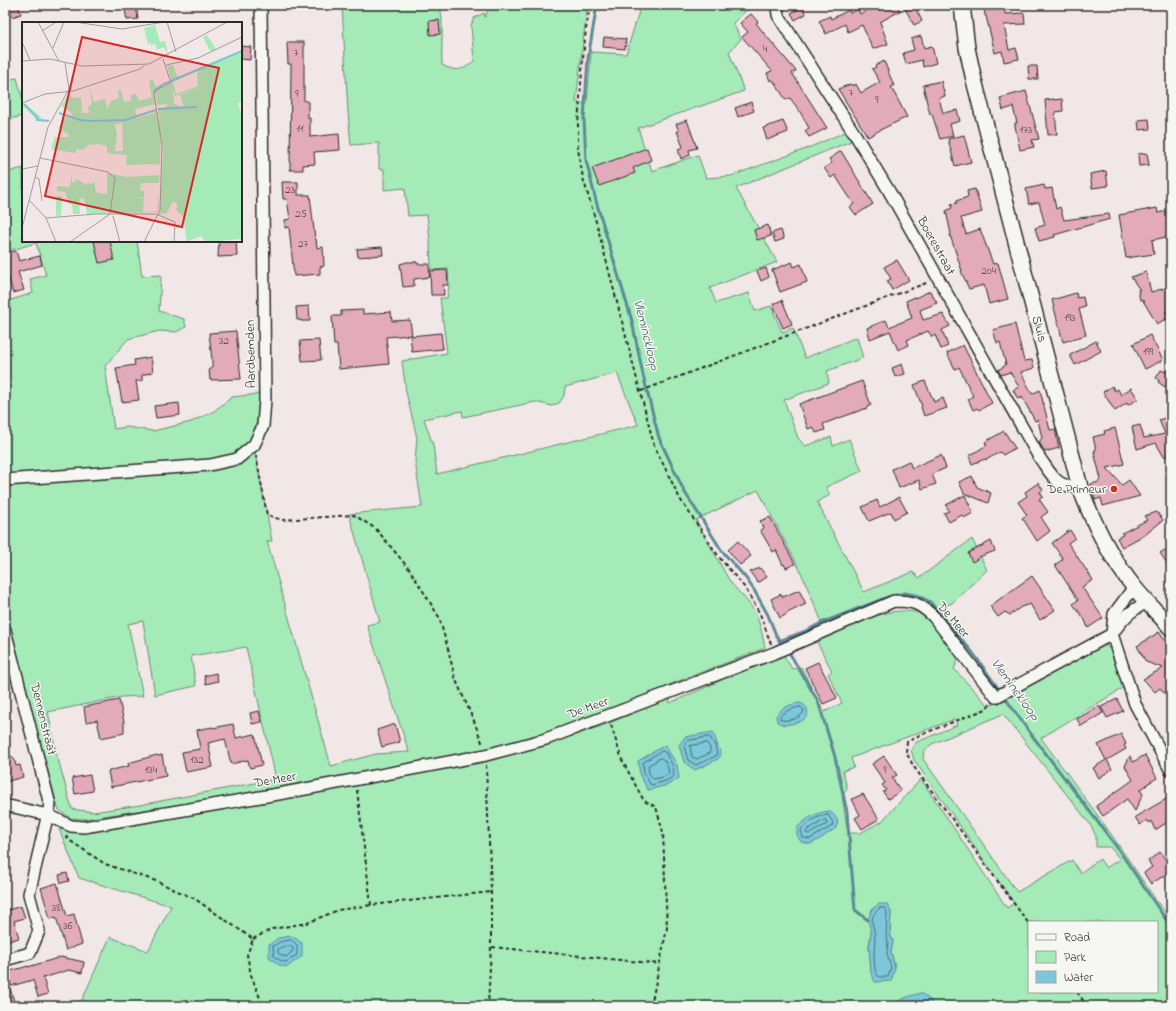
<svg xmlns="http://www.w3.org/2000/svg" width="1176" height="1011" font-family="'Indie Flower',sans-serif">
<rect width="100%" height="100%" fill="#f2e7e7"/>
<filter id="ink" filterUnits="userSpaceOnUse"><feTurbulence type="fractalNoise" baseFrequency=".025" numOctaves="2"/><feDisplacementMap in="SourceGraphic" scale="8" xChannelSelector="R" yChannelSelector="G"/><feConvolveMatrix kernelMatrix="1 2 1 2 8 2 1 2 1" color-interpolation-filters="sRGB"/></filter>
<g filter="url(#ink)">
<path fill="#a4ebb8" stroke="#688b72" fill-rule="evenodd" d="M 342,5 L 440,5 C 444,25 441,45 442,65 C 456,72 463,71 474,61 L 471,26 L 474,18 L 484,13 L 485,17 L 490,5 L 569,5 L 587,8 L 576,102 L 587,104 L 591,52 L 626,54 L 641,5 L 752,5 L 733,23 L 741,39 L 729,52 L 744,91 L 638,128 L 652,171 L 698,155 L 706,178 L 731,176 L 806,149 L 845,132 L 851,141 L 736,188 L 777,262 L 710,288 L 716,303 L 749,293 L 755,311 L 771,306 L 782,332 L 793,328 L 805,358 L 857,337 L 863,358 L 827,371 L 829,383 L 784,400 L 798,438 L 805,446 L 831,437 L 833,446 L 849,439 L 862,471 L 826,487 L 830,495 L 817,502 L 864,592 L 913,572 L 919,578 L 972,539 L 987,570 L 952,603 L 933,610 L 881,603 L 845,616 L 823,626 L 819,615 L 800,570 L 758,490 L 696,520 L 729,580 C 734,588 741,593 747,601 C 758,613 762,632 765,648 L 666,686 L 670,703 L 702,689 L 782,652 L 792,669 L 801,667 L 824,712 L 842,703 L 828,674 L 832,671 L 816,640 C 846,628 900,597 929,618 C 933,621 936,627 939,631 C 945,640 952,649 959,658 L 954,669 L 985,702 L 990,706 L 1011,696 L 1098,645 L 1107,646 L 1110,650 L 1123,688 L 1041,738 L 1104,824 L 1158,903 L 1171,919 L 1171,1006 L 933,1006 L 930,1000 L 896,1003 L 894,1006 L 65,1006 L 82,1000 L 110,937 L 148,951 L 171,906 L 79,878 L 59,829 L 74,832 L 93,832 C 210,812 327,792 443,767 C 509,752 576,740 637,711 L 632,701 L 579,720 L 538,736 L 493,749 L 195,802 L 84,819 L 70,818 L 58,809 L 5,609 L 5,302 L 33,293 L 30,279 L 46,275 L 36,243 L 5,252 L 5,173 L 23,168 L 23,241 L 137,241 L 142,276 L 161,275 L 159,311 L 184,319 L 186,327 L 176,332 L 159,331 L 128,339 L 105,366 L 114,429 L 127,427 L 153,431 L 191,422 L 214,411 L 232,397 L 259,394 L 258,417 L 252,438 L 272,541 L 267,541 L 331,766 L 376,754 L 409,752 L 367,625 L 380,622 L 349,514 L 422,507 L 415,461 L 417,438 L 406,392 L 402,361 L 447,353 L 440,298 L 447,298 L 449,286 L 448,269 L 431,270 L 430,240 L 427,215 L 408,216 L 405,188 L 384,190 L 384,169 L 379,169 L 379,143 L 351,145 L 348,112 ZM 617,373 L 638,425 L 437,474 L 433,445 L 424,419 L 462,411 L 463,417 L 535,402 L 552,406 L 559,403 L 564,396 L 565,387 ZM 143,621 L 155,695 L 196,686 L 191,656 L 246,647 L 276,779 L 140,805 L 93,812 L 72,809 L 56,752 L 48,712 L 122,697 L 143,696 L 128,624 ZM 1003,714 L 1090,824 L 1096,836 L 1096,847 L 1110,847 L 1120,859 L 1106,868 L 1100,859 L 1080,873 L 1072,860 L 1017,892 L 923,759 L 924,751 L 932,744 ZM 955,719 L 957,725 L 915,743 L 911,750 L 914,760 L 1014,903 L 1007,908 L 921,779 L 881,822 L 860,833 L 848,833 L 842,796 L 847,789 L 843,771 L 854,767 L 851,758 ZM 891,912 L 890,934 L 893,942 L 891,952 L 895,968 L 871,972 L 869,946 L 871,932 ZM 1029,922 L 1157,922 L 1157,992 L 1029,992 Z
M 17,78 L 23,101 L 23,116 L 5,120 L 5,80 Z"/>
<path fill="#7bc8da" stroke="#5b8994" d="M 800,703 C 808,705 811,715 803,720 C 798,723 790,724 784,725 L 777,722 L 776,716 C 780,708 791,704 800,703 Z
M 713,732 L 721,755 L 718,759 L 695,770 L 684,762 L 679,745 L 685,737 Z
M 665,745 L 677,765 L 679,778 L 668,785 L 648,790 L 640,776 L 638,761 Z
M 829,811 L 835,816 L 838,822 L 836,828 L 820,839 L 810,844 L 801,842 L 797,835 L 797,828 C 805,819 817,812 829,811 Z
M 879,904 L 887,904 L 891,912 L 890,934 L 893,942 L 891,952 L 895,968 L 891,981 L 875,982 L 871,972 L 869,946 L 871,932 L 868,920 L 872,909 Z
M 292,936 L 302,943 L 302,956 L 287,967 L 279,965 L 269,957 L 269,945 L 278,938 Z
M 921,993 L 930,1000 L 933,1006 L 894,1006 C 900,998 911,996 921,993 Z"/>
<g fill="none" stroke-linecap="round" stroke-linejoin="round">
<path stroke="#4b6a71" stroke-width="1" d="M 800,707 L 804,710 C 803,718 787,723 780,719 L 780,716 C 784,711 794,708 800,707 Z
M 710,737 L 715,746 L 717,754 L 716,756 L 696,765 L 688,760 L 684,746 L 687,741 Z
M 707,743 L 710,748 L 710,753 L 697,759 L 692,757 L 690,746 Z
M 662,751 L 665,752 L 673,766 L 674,776 L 666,781 L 651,785 L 644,774 L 643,763 Z
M 661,758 C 666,760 668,768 669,773 L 664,777 L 653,779 L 649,773 L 648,766 Z
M 828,815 L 833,822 L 832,826 L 810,839 L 803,838 L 801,830 C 806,822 819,815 828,815 Z
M 826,820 L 827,824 L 809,834 L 806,833 L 807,830 L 823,821 Z
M 880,908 L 885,908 L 887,913 L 886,934 L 888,942 L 887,953 L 891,968 L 888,977 L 879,977 C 871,970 875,944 875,934 C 874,929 872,925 872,921 C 872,915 876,911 880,908 Z
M 291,940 L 297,945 L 297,955 L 286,962 L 281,961 L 274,956 L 273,946 L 280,942 Z
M 290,946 L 293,948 L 293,951 L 286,957 L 283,956 L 278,953 L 278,949 L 282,947 Z"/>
<path stroke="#5b8994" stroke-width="3" d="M 597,5 L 588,58 L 584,119 L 586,160 L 596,201 L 632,321 L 643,375 L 659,438 L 684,491 L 722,551 L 745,577 L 754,590 L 768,615 L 776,635 L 781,643
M 779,641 L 806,631 L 821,623 L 888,597 L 905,593 L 919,596 L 930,602 L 973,653 L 1028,730 L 1116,846 L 1171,927
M 790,654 L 818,701 L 835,757 L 847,812 L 855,910 L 868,920"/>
</g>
<path fill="#e3aabc" stroke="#2b2b2b" d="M 10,5 L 18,5 L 21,14 L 12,17 Z
M 124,5 L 136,5 L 138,19 L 127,20 Z
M 878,5 L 897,5 L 900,11 L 880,22 L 888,44 L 873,49 L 862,25 L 848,32 L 845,24 L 826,34 L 819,21 L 830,16 L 831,19 L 849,10 L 850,13 L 858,9 L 860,14 Z
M 903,5 L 914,5 L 922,21 L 914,25 Z
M 984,5 L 1004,5 L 1005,14 L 1024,13 L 1025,24 L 1004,25 L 1009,50 L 1016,48 L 1019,59 L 1004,62 L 1002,51 L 995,53 L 986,16 L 985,16 Z
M 802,7 L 806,14 L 795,20 L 791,13 Z
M 751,14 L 758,22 L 756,23 L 763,32 L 796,71 L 792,73 L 827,128 L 809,137 L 805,131 L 809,128 L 799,110 L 790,98 L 786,100 L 773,80 L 770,81 L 767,73 L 772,71 L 742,37 L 748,32 L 740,23 Z
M 439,20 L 440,34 L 430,35 L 429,21 Z
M 921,36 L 924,48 L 932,46 L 936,63 L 923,67 L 922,60 L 906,64 L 903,53 L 914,50 L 911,39 Z
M 604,37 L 626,39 L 625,49 L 603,47 Z
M 287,42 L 304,42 L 304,101 L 308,101 L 308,118 L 310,118 L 310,137 L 339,134 L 340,150 L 314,152 L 315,164 L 303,165 L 303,170 L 290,170 L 291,64 L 288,64 Z
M 241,46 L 251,47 L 250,60 L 241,59 Z
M 884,61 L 894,86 L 891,87 L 907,117 L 882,129 L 868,137 L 838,89 L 851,84 L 853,86 L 856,84 L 861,93 L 880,82 L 872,69 L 876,67 L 875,66 Z
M 1028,66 L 1037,66 L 1038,79 L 1029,79 Z
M 941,81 L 945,96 L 939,98 L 943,113 L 957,110 L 960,121 L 950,124 L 953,136 L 940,139 L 932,114 L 930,114 L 927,103 L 923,85 Z
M 1026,91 L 1039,139 L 1032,140 L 1034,147 L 1020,150 L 1015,126 L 1015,123 L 1017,123 L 1013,107 L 1003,110 L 1000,98 Z
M 1054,99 L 1054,100 L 1062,99 L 1063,111 L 1055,112 L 1057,134 L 1048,135 L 1045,100 Z
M 751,102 L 754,111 L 738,117 L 735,108 Z
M 1149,119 L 1150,129 L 1139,130 L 1138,120 Z
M 687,120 L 697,148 L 689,150 L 690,155 L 681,159 L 678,149 L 683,147 L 677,131 L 679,131 L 676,124 Z
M 783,121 L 788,132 L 767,140 L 763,128 Z
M 964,135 L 971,162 L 955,166 L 948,139 Z
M 647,148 L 651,160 L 633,168 L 635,173 L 599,186 L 592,168 Z
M 841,151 L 873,204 L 856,215 L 850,207 L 854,204 L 844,189 L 835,175 L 831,178 L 824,168 L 832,163 L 829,159 Z
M 1147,153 L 1149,165 L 1139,166 L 1138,154 Z
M 1106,171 L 1108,186 L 1092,188 L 1090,174 Z
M 282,182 L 298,182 L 298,195 L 310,195 L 315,239 L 316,239 L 317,248 L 323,247 L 324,266 L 320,267 L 320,274 L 294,276 L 289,227 L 285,228 L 285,220 L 290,219 L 287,199 L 283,199 Z
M 1044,185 L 1045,189 L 1052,188 L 1056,209 L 1060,207 L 1064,220 L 1109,214 L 1110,219 L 1054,235 L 1055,237 L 1039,241 L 1035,228 L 1045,225 L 1039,202 L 1029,204 L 1026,189 Z
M 975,189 L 982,212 L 961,218 L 966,234 L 980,229 L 993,264 L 998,263 L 1008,299 L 989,304 L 984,285 L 969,289 L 961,271 L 962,271 L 950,235 L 951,234 L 946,211 L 952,208 L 951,204 L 957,203 L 956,201 L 968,197 L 967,191 Z
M 1157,208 L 1158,213 L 1167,211 L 1169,226 L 1171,226 L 1171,236 L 1152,240 L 1154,254 L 1126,258 L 1119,215 Z
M 768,225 L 771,236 L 757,240 L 754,230 Z
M 781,230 L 784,239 L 775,242 L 772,233 Z
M 94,241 L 110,241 L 114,260 L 99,263 Z
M 219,241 L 236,241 L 237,256 L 218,257 Z
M 382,247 L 383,255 L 358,257 L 357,249 Z
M 16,251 L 19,261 L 40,256 L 42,265 L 18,272 L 24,290 L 13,293 L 6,269 L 7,269 L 5,261 L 5,253 Z
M 897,260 L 909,280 L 892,290 L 887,281 L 891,279 L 884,267 Z
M 407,262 L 417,262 L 417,264 L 429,264 L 430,277 L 414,279 L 414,286 L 403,287 L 400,264 Z
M 792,262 L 794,267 L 801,264 L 807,282 L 780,292 L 772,270 Z
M 766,268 L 769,277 L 761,281 L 757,271 Z
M 447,270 L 448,285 L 443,285 L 444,295 L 431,295 L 430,271 Z
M 1146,272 L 1151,292 L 1169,287 L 1171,296 L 1171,310 L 1166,311 L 1169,317 L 1157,324 L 1142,299 L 1140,300 L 1138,290 L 1140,290 L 1131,277 Z
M 930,291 L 937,303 L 920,310 L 923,320 L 943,314 L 950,326 L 942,330 L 948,346 L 941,349 L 935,335 L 932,337 L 928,331 L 907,340 L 909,345 L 898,350 L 890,331 L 870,339 L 867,328 L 886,320 L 889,327 L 912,318 L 906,301 L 915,297 L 915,298 Z
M 1076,293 L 1077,298 L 1083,297 L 1085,307 L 1079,309 L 1086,335 L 1063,342 L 1052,300 Z
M 782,300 L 792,324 L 783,328 L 773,304 Z
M 309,306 L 310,321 L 301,321 L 301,320 L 297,320 L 296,307 Z
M 363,310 L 363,314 L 391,312 L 392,321 L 410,320 L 412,335 L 386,337 L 389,364 L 339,369 L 337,345 L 334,345 L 332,316 L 341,316 L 341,311 Z
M 1015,324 L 1024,361 L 1032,360 L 1034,368 L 1021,372 L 1032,394 L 1040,390 L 1050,430 L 1055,429 L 1059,448 L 1045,452 L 1039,442 L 1042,438 L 1038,420 L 1035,421 L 1022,397 L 1018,399 L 1013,390 L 1019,387 L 1010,372 L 1001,375 L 998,370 L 1006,365 L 1000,342 L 997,343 L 993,330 Z
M 236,331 L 241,379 L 210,380 L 209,369 L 212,369 L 212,360 L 209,333 Z
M 441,333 L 443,349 L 412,352 L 410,336 Z
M 1150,335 L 1163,360 L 1145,369 L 1133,344 Z
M 319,340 L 321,360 L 302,361 L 300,341 Z
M 1096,341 L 1101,351 L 1075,365 L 1070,355 Z
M 963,345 L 992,403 L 979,410 L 977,408 L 973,410 L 968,399 L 973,396 L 959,367 L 955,369 L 947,353 Z
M 151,357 L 153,372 L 142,375 L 142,381 L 136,381 L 139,400 L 122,402 L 116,368 L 135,365 L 134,360 Z
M 902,364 L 905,374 L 895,377 L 892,368 Z
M 1171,366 L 1171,377 L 1165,387 L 1158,382 L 1159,380 L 1156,378 L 1161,370 L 1166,372 Z
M 862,381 L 871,405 L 867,407 L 867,408 L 823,424 L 825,430 L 816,433 L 813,427 L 808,429 L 799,404 Z
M 925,381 L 934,402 L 943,398 L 947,408 L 924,416 L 921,407 L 922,406 L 914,385 Z
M 1112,386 L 1115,391 L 1118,389 L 1121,395 L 1131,388 L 1138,399 L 1128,405 L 1127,403 L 1115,411 L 1103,392 Z
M 179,403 L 180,415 L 156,418 L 154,406 Z
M 1171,416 L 1171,453 L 1164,457 L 1156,443 L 1137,449 L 1132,427 L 1140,425 L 1144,438 L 1165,434 L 1159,420 Z
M 1115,428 L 1124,464 L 1107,468 L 1122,485 L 1129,480 L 1140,496 L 1103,506 L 1101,498 L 1095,500 L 1091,484 L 1099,482 L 1099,480 L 1101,479 L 1094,452 L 1095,453 L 1094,451 L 1096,450 L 1093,437 L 1105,434 L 1104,431 Z
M 1004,431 L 1015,448 L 1003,455 L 1000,452 L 986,460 L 985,459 L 972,464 L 969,456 L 987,445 L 985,442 Z
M 941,455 L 946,468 L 932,474 L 936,484 L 922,489 L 919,480 L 899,488 L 892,469 L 909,461 L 912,468 Z
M 972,476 L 977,487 L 991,493 L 988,503 L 964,493 L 959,482 Z
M 1038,483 L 1043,490 L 1040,492 L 1043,497 L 1039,499 L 1048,512 L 1041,517 L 1050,531 L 1037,541 L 1025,522 L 1022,518 L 1027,515 L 1018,502 L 1027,496 L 1025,492 Z
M 965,495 L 973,513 L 964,518 L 962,515 L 949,522 L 944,513 L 949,511 L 946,505 Z
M 899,497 L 907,512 L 894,519 L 891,512 L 869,521 L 862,507 L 877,500 L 880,507 Z
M 1157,512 L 1163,520 L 1162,521 L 1146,534 L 1122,547 L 1117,538 L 1123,535 L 1122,533 L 1147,520 L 1144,516 Z
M 770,517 L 795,564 L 786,568 L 784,564 L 783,565 L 776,550 L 773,552 L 760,530 L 764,528 L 760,521 Z
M 1070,530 L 1075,538 L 1068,543 L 1093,580 L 1082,587 L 1103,618 L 1088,628 L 1085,620 L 1073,604 L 1078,600 L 1055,565 L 1063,559 L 1052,543 Z
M 738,541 L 751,556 L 740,565 L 728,550 Z
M 991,541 L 995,551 L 979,557 L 979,558 L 972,562 L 968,553 Z
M 1171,546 L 1171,569 L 1160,553 Z
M 760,568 L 767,577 L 758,583 L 750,572 Z
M 1032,576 L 1055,610 L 1040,620 L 1030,604 L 1021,607 L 1010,615 L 1005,612 L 998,617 L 990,606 Z
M 799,590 L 806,604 L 787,613 L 787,614 L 780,618 L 771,599 L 781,594 L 783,597 Z
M 1159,632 L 1166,642 L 1171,640 L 1171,700 L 1160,688 L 1155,692 L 1143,679 L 1163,668 L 1146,662 L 1137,646 Z
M 818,662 L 837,698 L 823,704 L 805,668 Z
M 216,673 L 218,681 L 206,684 L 204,676 Z
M 1117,699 L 1123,711 L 1107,718 L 1101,707 Z
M 119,700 L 124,722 L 124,733 L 101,738 L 97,720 L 86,722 L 84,707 Z
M 1099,706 L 1103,713 L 1081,726 L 1077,719 Z
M 259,711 L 262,722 L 252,724 L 250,713 Z
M 233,724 L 236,738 L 255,734 L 262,765 L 250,768 L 248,760 L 231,764 L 225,739 L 208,743 L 213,767 L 186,772 L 182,752 L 200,749 L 197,730 L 212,727 L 213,728 Z
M 395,724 L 400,742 L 382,747 L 377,730 Z
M 1121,734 L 1126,744 L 1124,745 L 1126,749 L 1107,760 L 1112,769 L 1099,778 L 1093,768 L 1106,760 L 1098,745 Z
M 8,754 L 14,758 L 16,766 L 20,765 L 23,777 L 5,782 L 5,760 Z
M 157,755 L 158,756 L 162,755 L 166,776 L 111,787 L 108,771 L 129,766 L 128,763 Z
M 1145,755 L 1157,778 L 1147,784 L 1147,785 L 1140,790 L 1143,794 L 1135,811 L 1127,799 L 1103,816 L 1096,806 L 1133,780 L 1125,766 L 1130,756 L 1133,762 Z
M 884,756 L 897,775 L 892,778 L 901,791 L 888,799 L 883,792 L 886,790 L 882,785 L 885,783 L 872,764 Z
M 90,775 L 93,791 L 75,794 L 72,778 Z
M 863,794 L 879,819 L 862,829 L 855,818 L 860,815 L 852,799 Z
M 1168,798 L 1171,803 L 1171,820 L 1155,830 L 1151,821 L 1149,823 L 1147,820 L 1140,825 L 1135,817 Z
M 1160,852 L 1168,863 L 1171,861 L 1171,871 L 1151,884 L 1144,873 L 1152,867 L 1148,861 Z
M 67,873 L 69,881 L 61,883 L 59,875 Z
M 57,883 L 67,916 L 74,914 L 82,944 L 66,950 L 56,917 L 50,919 L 41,888 Z
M 21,906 L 25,918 L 14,921 L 19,938 L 5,942 L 5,911 Z
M 61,957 L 84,962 L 82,973 L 69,970 L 43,978 L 48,994 L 38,997 L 33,980 L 11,986 L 7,972 L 28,966 L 28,967 Z
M 5,979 L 7,979 L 15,1004 L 10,1006 L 5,1006 Z"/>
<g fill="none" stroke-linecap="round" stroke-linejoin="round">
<defs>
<path id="street" d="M 777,5 L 778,15 L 783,23 L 856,136 L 889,191 L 1039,457 C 1052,475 1056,488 1080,487
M 5,480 L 210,465 L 237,459 L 254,445 L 263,426 L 265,400 L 261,5
M 1134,587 L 1114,614 L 1112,634 L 1135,704 L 1171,771
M 5,630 L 50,805 L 29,894 L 39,931 L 30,953 L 5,960
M 5,805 L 48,815 L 71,826 L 84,827 L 284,793 L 486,755 L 546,739 L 774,653 L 894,601 C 913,601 919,603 933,616 L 996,697 L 1112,634 C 1124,617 1129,612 1147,602"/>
<path id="secondary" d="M 962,5 L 967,48 L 974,80 L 1080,487 C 1093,523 1110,557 1134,587 C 1145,601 1159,614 1171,628"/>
</defs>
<use href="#street" stroke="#2b2b2b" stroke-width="14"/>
<use href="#secondary" stroke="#2b2b2b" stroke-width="18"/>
<path stroke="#2b2b2b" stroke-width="2" stroke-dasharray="4 3" stroke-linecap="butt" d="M 590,5 L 586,29 L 583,58 L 578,124 L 578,149 L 583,178 L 597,225 L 654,445 L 680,499 L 719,557 L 745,588 L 760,614 L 771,644
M 641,391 L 929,282
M 256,455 L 267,515 L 282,520 L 354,515 L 376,529 L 410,570 L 439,617 L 448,649 L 455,678 L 474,721 L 483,745
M 990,704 L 986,709 L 920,735 L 907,742 L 906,752 L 914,767 L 1029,924
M 611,725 L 622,760 L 644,801 L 656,807 L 663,832 L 667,928 L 651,1006
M 486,765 L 491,892 L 491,947 L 488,1006
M 357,790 L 371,905 L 491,892
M 66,836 L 69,840 L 105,864 L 156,881 L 195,899 L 253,939 L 247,955 L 251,975 L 263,1006
M 253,939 L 272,929 L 307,923 L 338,910 L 371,905
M 492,947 L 660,964
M 1077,992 L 1087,1006"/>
<use href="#street" stroke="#f6f6f2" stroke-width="11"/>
<use href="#secondary" stroke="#f6f6f2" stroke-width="15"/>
</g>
</g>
<circle fill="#c8321e" stroke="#f6f6f2" stroke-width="1.5" cx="1114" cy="489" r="4"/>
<g text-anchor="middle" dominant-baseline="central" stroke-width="3" stroke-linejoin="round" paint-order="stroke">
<g font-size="11" fill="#594b4f">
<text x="765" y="49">4</text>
<text x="296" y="53">7</text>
<text x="851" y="93">7</text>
<text x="297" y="94">9</text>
<text x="877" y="100">9</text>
<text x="300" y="129">11</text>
<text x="1026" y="130">173</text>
<text x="290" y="190">23</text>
<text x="301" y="214">25</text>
<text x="303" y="244">27</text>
<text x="989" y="271">204</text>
<text x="1070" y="318">193</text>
<text x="224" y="341">32</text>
<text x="1148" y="352">199</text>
<text x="197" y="760">132</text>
<text x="151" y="770">134</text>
<text x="885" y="770">9</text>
<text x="56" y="908">38</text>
<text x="68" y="926">36</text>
</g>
<g font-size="13" fill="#2b2b2b" stroke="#f6f6f2">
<text transform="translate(936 246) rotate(61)">Boerestraat</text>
<text transform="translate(1039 329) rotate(75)">Sluis</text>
<text transform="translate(251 354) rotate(-91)">Aardbemden</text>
<text transform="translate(953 620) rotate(50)">De Meer</text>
<text transform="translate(588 708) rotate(-20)">De Meer</text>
<text transform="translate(43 719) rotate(76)">Dennenstraat</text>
<text transform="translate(275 780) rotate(-10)">De Meer</text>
</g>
<g font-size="13" fill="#2b2b2b" stroke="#f6f6f2" text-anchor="end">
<text x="1106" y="489">De Primeur</text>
</g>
<g font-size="14" font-style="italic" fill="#435a60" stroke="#f6f6f2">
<text transform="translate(646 335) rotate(76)">Vleminckloop</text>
<text transform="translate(1015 690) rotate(54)">Vleminckloop</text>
</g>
</g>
<g transform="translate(22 22)">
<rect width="220" height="220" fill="#f2e7e7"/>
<path d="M 133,3 L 138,20 L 143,19 L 146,33 L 142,25 L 135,28 L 134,23 L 130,22 L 130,26 L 129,21 L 126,22 L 122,6 ZM 185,13 L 194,27 L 188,29 L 181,15 ZM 220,30 L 220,80 L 216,81 L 220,93 L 220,217 L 184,220 L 179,214 L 165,220 L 161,194 L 154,188 L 156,183 L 151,179 L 145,191 L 137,192 L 141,131 L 139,110 L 136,190 L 65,192 L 62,176 L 57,177 L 58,192 L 51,192 L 50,182 L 47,182 L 43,170 L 35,169 L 35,164 L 48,165 L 50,152 L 50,160 L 53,160 L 54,157 L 65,163 L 65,161 L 70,162 L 73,159 L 73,167 L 76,171 L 85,172 L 85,151 L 105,155 L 137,153 L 138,142 L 104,143 L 105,133 L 85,131 L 85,124 L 76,122 L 66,123 L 61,128 L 54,127 L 54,131 L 29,127 L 33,115 L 47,115 L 46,112 L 36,106 L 43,95 L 55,98 L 49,95 L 50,91 L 39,84 L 47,71 L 49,75 L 59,76 L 60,91 L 67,91 L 66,84 L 69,84 L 70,80 L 67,64 L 72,80 L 83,77 L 85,87 L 89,79 L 97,76 L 96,68 L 99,68 L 102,80 L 109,79 L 109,73 L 114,72 L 117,79 L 130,75 L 127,59 L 131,58 L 135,67 L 133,69 L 134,82 L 113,87 L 115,96 L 135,90 L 139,105 L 136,88 L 145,84 L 145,82 L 135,83 L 134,72 L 136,67 L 150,62 L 145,44 L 151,43 L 156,56 ZM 175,49 L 176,64 L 154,72 L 151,60 ZM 177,65 L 158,73 L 162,85 L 152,82 L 151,67 L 153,74 ZM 100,101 L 101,129 L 93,129 L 95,112 L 93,102 ZM 119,161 L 137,161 L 135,189 L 121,190 L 122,176 L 112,176 L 122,175 L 122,169 L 118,168 ZM 2,81 L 21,97 L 27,98 L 15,98 L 1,84 ZM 34,174 L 40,174 L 39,194 L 34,194 Z" fill="#a4ebb8" fill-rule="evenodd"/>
<path fill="none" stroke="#7bc8da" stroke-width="2" d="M 132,71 L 134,67 L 142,62 L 220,29M 2,82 L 15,95 L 15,98 L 27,99M 136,87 L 175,85M 37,91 L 58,98 L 69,99 L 103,98 L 134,88"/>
<path fill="none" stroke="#a29c9c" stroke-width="1" d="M 16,0 L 37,39M 53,0 L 100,7 L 142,0M 145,0 L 154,30M 20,9 L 34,0M 0,20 L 8,38M 31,26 L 42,0M 0,39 L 28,37 L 60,44 L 127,42 L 205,0M 144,43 L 176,36 L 220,15M 0,81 L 23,72 L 51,69 L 118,47 L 123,43M 18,136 L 86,150 L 93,156 L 88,192 L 48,220M 0,147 L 16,144M 13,155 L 17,157 L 20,179M 7,178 L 24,196 L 34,220M 91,194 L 98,220M 24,196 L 74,192 L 134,192 L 153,200 L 152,220M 0,206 L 26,105 L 47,67 L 43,41M 122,220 L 138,188 L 140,123 L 132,72 L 136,67 L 149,61 L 141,37"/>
<path fill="#d62828" fill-opacity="0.15" stroke="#d62828" stroke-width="2" d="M 60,15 L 197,46 L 160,205 L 23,174 Z"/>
<rect width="220" height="220" fill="none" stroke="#2b2b2b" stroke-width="2"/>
</g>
<rect width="1176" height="1011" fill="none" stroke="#f6f6f2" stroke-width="20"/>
<rect x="10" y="10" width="1156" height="991" fill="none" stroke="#2b2b2b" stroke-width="1.5" filter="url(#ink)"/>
<rect x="1028" y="921" width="130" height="72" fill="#f6f6f2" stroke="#a5a5a2"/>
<rect x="1036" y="934" width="20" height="6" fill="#f6f6f2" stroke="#a5a5a2"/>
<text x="1064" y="941" font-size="12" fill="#2b2b2b">Road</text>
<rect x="1036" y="951" width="20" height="12" fill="#a4ebb8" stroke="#a5a5a2"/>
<text x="1064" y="961" font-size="12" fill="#2b2b2b">Park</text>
<rect x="1036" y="971" width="20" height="12" fill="#7bc8da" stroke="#a5a5a2"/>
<text x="1064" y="981" font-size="12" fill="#2b2b2b">Water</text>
</svg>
